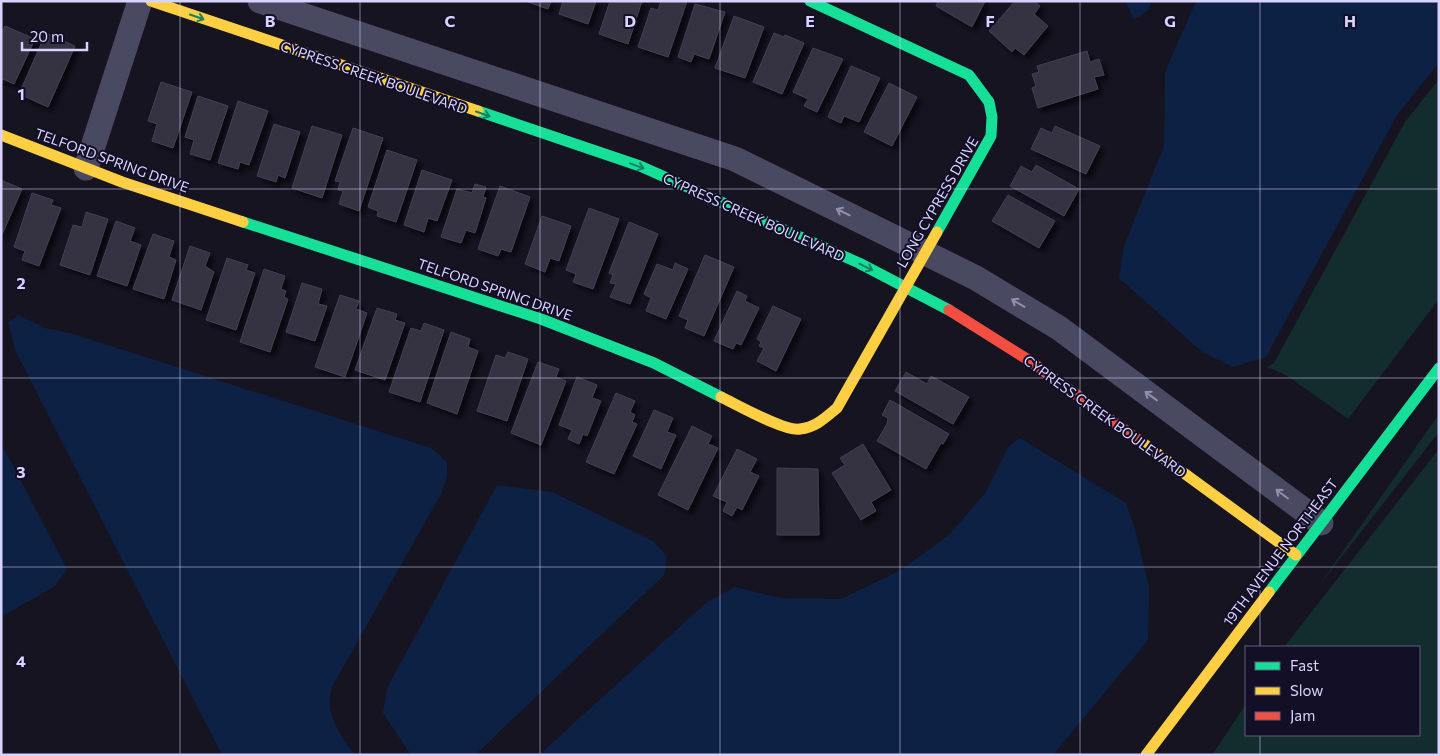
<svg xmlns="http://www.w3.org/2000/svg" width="1440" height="756" font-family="Commissioner,sans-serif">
<defs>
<filter id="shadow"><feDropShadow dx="4.5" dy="4.5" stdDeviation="2.5" flood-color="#0009"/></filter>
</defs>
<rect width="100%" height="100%" fill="#161421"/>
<path fill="#132c2d" d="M 1439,79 L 1439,299 L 1348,419 L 1286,375 L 1267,367 L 1274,363 L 1405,122 Z
M 1439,414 L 1439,432 L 1318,587 Z
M 1439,449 L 1439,755 L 1212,755 L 1246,704 L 1246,735 L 1419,735 L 1419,647 L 1284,647 Z"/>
<path fill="#0d2144" d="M 1125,1 L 1152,1 L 1148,10 L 1134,20 Z
M 1196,1 L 1439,1 L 1439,63 L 1397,115 L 1266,357 L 1233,367 L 1202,352 L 1119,278 L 1124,246 L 1164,146 L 1165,72 Z
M 19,315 L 45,328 L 70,333 L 431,448 L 447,462 L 447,477 L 441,494 L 333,685 C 323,713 339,733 355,755 L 222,755 L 15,350 L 8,322 Z
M 1020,438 L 1126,503 L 1135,529 L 1149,586 L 1148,640 L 1053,755 L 539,755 L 707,602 L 735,587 L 780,598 L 841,599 L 901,570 L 949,535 L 986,492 L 1009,446 Z
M 1,443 L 67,569 L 55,586 L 1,617 Z
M 497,485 L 552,492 L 653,541 L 667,556 L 664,575 L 475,755 L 411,755 L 383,713 L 387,688 Z"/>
<path fill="#343243" stroke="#433f54" filter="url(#shadow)" d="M 525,1 L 551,1 L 548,9 Z
M 563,1 L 596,1 L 588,24 L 559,14 Z
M 610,1 L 642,1 L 628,44 L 599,34 Z
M 661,1 L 687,1 L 668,57 L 638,47 L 651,8 L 658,10 Z
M 938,1 L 985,1 L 972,27 L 936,6 Z
M 1015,1 L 1034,1 L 1040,6 L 1034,14 L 1048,26 L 1024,55 L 1015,48 L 1012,52 L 989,31 Z
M 695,4 L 725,12 L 709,59 L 694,54 L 691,62 L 678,57 Z
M 734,16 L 764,27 L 745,78 L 715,68 Z
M 5,26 L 35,39 L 14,84 L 3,79 L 1,83 L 1,33 Z
M 46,33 L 75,46 L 48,107 L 19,94 Z
M 774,33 L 784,37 L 785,35 L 804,43 L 782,94 L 753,82 Z
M 813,48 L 843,59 L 817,112 L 804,106 L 808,99 L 793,92 Z
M 1087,51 L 1090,62 L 1099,59 L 1104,75 L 1094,77 L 1098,89 L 1038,108 L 1032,88 L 1036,86 L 1032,74 L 1039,72 L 1037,66 Z
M 851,66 L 880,78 L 859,122 L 844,116 L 841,123 L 828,117 Z
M 161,82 L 192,92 L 173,148 L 152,141 L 157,124 L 148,121 Z
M 889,83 L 917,97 L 892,146 L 864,132 Z
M 198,96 L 228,106 L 210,160 L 190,154 L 194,140 L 185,137 Z
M 238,101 L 268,111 L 249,165 L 240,162 L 238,169 L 218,163 Z
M 274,124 L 300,132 L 285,178 L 278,175 L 276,182 L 257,176 Z
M 312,126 L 342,135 L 322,198 L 292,188 Z
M 1055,126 L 1100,146 L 1086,174 L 1031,149 L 1041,128 L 1052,133 Z
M 353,128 L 383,138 L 359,211 L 339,204 L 343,191 L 338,190 L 340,182 L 335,181 Z
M 387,150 L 417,160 L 396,222 L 377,216 L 378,211 L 368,207 Z
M 1036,165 L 1079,189 L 1064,216 L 1010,186 L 1021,166 L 1032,172 Z
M 422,170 L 452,180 L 437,221 L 428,218 L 424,232 L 404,225 Z
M 1,180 L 22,189 L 1,237 Z
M 475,184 L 486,187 L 483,197 L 486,198 L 475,233 L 466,230 L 461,243 L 441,237 L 457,189 L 472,193 Z
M 500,186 L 530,197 L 511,252 L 501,249 L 498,256 L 478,249 Z
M 32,193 L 53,200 L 51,205 L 61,208 L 39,266 L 22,260 L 25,251 L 14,247 Z
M 1008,195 L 1055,221 L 1039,248 L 992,221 Z
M 589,208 L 619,219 L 593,289 L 573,282 L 576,274 L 566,270 Z
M 86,212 L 108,219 L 90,275 L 60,265 L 73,225 L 82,227 Z
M 542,216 L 571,226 L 559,261 L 550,258 L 545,272 L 525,264 Z
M 116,221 L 135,228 L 130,241 L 141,245 L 127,286 L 97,276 Z
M 629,222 L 658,234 L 630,304 L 610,297 L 616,284 L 610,283 L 613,275 L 609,273 Z
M 153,234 L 174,241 L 169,257 L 176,260 L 164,299 L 133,289 Z
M 190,246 L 210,253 L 205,266 L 214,272 L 201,310 L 172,300 Z
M 705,255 L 734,267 L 704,336 L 685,328 L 688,320 L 679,316 Z
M 227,258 L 248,265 L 246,270 L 255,273 L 236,330 L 206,320 Z
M 675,263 L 688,269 L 666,319 L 646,311 L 651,298 L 644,294 L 657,264 L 673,270 Z
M 264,269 L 285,276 L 281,289 L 286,291 L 284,297 L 288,299 L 270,352 L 240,342 Z
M 302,283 L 322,289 L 318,304 L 327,306 L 315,341 L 286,332 Z
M 737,291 L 747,296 L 745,301 L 759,308 L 741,345 L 736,343 L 733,349 L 714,341 Z
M 340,295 L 359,301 L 356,309 L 367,313 L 345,377 L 315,367 Z
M 773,306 L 801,319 L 776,371 L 757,361 L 764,348 L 759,346 L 761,342 L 757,339 Z
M 377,308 L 397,314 L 395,320 L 405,323 L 385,380 L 355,370 Z
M 424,323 L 444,330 L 420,402 L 389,392 L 411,328 L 421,331 Z
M 451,332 L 470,339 L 468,347 L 478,351 L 457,414 L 427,403 Z
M 508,352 L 528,359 L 507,421 L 477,411 L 496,355 L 505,358 Z
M 538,362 L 559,369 L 556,377 L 566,381 L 541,445 L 511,433 Z
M 906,372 L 927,384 L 931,376 L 969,397 L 953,424 L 895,391 Z
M 577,377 L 597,385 L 592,398 L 601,401 L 587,436 L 583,434 L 579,444 L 568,439 L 572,430 L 559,425 Z
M 616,393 L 635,401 L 630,412 L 635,415 L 632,422 L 637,424 L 614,474 L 586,462 Z
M 890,400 L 949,434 L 943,444 L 941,443 L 926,469 L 877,441 L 887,424 L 888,418 L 882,415 Z
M 654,410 L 673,418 L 667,432 L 676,435 L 661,469 L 633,456 Z
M 692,426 L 712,436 L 708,444 L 718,448 L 688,510 L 658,495 Z
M 863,444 L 891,490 L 871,502 L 876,511 L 861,520 L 832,473 L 845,465 L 840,458 Z
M 737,449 L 757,459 L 750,472 L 759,476 L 742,510 L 737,507 L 732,516 L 723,511 L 727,502 L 713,496 Z
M 777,468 L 818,469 L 819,535 L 777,535 Z"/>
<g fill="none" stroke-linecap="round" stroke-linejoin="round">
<path stroke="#4a4962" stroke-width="25" d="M 260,1 L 735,159 L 871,226 L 976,278 L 1059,328 L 1321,523
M 86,168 L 140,1"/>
<path stroke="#16e098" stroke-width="11" d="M 810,1 L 969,75 L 989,102 L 992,117 L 991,136 L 937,232
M 478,111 L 640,166 L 859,263 L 949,310
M 243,222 L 541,319 L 654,363 L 721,397
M 1269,592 L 1439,368"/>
<path stroke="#ffcf43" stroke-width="11" d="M 151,1 L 478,111
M 1,135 L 122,182 L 243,222
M 721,397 C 736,404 785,432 800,429 C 816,427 825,418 837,408 L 937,232
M 1140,441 L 1296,555
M 1146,755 L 1269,592"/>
<path stroke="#f24e42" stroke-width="11" d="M 949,310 L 1030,361 L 1140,441"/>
</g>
<defs><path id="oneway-shaft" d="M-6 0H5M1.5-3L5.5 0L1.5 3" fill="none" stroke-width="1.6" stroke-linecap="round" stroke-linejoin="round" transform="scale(1.25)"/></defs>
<g stroke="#158265">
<use href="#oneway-shaft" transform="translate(197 17) rotate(19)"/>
<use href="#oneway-shaft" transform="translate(483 114) rotate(19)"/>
<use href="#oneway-shaft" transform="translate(637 166) rotate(20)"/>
<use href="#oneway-shaft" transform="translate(866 267) rotate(27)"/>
</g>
<g stroke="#928eb0">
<use href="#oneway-shaft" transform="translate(843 212) rotate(-154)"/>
<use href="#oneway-shaft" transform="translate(1018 303) rotate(-149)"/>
<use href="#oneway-shaft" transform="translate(1151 396) rotate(-144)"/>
<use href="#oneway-shaft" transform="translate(1282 494) rotate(-143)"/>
</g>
<path fill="none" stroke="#d9d4ff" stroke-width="1" stroke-opacity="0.55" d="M 180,1 L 180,755M 360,1 L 360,755M 540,1 L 540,755M 720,1 L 720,755M 900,1 L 900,755M 1080,1 L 1080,755M 1260,1 L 1260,647M 1,189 L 1439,189M 1,378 L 1439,378M 1,567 L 1439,567M 1260,735 L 1260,755"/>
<g text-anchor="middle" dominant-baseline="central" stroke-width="4" stroke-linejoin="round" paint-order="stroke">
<g font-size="14" fill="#d9d4ff" stroke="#130f26">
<text transform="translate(374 77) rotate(19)">CYPRESS CREEK BOULEVARD</text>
<text transform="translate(112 160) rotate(20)">TELFORD SPRING DRIVE</text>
<text transform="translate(937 202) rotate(-60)">LONG CYPRESS DRIVE</text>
<text transform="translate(754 217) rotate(24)">CYPRESS CREEK BOULEVARD</text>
<text transform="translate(495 289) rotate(19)">TELFORD SPRING DRIVE</text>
<text transform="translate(1105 416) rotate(36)">CYPRESS CREEK BOULEVARD</text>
<text transform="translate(1280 552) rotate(-53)">19TH AVENUE NORTHEAST</text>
</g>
</g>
<g font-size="16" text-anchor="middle" font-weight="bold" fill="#d9d4ff" stroke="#130f26" stroke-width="4" stroke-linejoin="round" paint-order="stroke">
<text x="270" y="27">B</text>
<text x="450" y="27">C</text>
<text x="630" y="27">D</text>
<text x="810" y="27">E</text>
<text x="990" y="27">F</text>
<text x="1170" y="27">G</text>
<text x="1350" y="27">H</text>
<text x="21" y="100">1</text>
<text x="21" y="289">2</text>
<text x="21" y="478">3</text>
<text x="21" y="667">4</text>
</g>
<rect width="1440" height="756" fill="none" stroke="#d9d4ff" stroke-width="5"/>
<rect x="1245" y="646" width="175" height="90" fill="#130f26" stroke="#625e7d"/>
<rect x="1255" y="662" width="25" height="8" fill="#16e098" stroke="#625e7d"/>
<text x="1290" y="671" font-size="15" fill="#d9d4ff">Fast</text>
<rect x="1255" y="687" width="25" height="8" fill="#ffcf43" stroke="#625e7d"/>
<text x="1290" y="696" font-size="15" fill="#d9d4ff">Slow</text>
<rect x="1255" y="712" width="25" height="8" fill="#f24e42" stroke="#625e7d"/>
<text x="1290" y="721" font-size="15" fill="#d9d4ff">Jam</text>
<path d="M22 42v8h65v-8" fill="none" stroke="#d9d4ff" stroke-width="2.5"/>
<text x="30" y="42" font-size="15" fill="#d9d4ff" stroke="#130f26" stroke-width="4" paint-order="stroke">20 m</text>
</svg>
